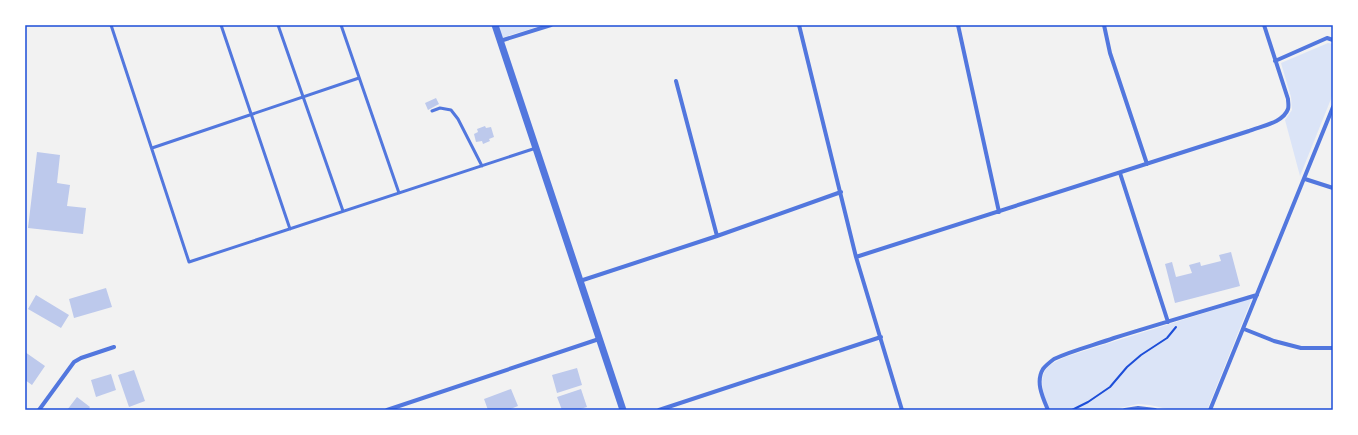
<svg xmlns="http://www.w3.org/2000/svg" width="1358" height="435" font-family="'Source Serif 4',serif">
<rect width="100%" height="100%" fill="#f2f2f2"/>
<path fill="#dbe4f7" d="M 496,25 L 543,25 L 501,38 Z
M 1328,43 L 1333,44 L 1333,94 L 1300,176 L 1285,120 L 1292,110 L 1291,97 L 1281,63 Z
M 1252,298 L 1207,410 L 1171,410 L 1150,405 L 1138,404 L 1111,410 L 1049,410 C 1044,396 1036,376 1050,365 C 1054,362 1060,360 1065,357 Z"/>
<path fill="#bdc9ec" d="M 436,98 L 439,104 L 428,110 L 425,103 Z
M 485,126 L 486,128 L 491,127 L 494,137 L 489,139 L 490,141 L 483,144 L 482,141 L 476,142 L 474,134 L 478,132 L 477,129 Z
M 37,152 L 60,155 L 57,183 L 70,185 L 67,206 L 86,208 L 83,234 L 28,228 Z
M 1231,252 L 1240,286 L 1175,303 L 1165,264 L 1172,262 L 1176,277 L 1192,273 L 1189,265 L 1200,262 L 1201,266 L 1221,261 L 1219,255 Z
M 106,288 L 112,307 L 74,318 L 69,299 Z
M 36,295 L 69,315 L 61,328 L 28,309 Z
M 25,352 L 45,366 L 32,385 L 25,380 Z
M 577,368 L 582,385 L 557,393 L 552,375 Z
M 134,370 L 145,401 L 129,407 L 118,375 Z
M 111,374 L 116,390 L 96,397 L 91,380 Z
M 511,389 L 518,406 L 508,410 L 488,410 L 484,399 Z
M 581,389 L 587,407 L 577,410 L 562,410 L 557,397 Z
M 77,397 L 90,407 L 88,410 L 67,410 Z"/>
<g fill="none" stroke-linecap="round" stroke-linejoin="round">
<path stroke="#1d4ed8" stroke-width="2" d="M 1072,410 L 1088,402 L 1110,387 L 1127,367 L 1141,355 L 1167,338 L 1176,327"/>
<path stroke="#5277de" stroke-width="3" d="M 111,25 L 189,262 L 536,148
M 221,25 L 290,229
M 278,25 L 343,211
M 341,25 L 399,193
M 432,111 L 440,108 L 451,110 L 458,119 L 482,166
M 152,148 L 359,78"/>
<path stroke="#5277de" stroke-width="4" d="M 799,25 L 856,257 L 902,410
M 958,25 L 999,212
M 1104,25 L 1110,53 L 1147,164
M 500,41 L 551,25
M 1275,61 L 1327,38 L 1333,40
M 676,81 L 717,236
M 1120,173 L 1168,322
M 1305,179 L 1333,188
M 856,257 L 1249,131 C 1261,126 1283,123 1288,109 C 1289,106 1288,102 1288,99 L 1264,25
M 580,281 L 717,236 L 841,192
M 1244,329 L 1274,341 L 1301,348 L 1333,348
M 39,410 L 74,362 L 81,358 L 114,347
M 387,410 L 599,339
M 659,410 L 881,337
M 1048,410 C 1043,398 1035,382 1043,369 C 1046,365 1050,362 1054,359 C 1073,350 1095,345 1114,338 C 1162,323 1210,309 1257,295
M 1125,410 L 1138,408 L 1155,410
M 1210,410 L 1333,107"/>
<path stroke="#5277de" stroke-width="7" d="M 495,25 L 623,410"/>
</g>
<rect width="1358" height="435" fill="none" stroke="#ffffff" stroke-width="52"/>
<rect x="26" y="26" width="1306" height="383" fill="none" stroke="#1d4ed8" stroke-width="1.5"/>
</svg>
